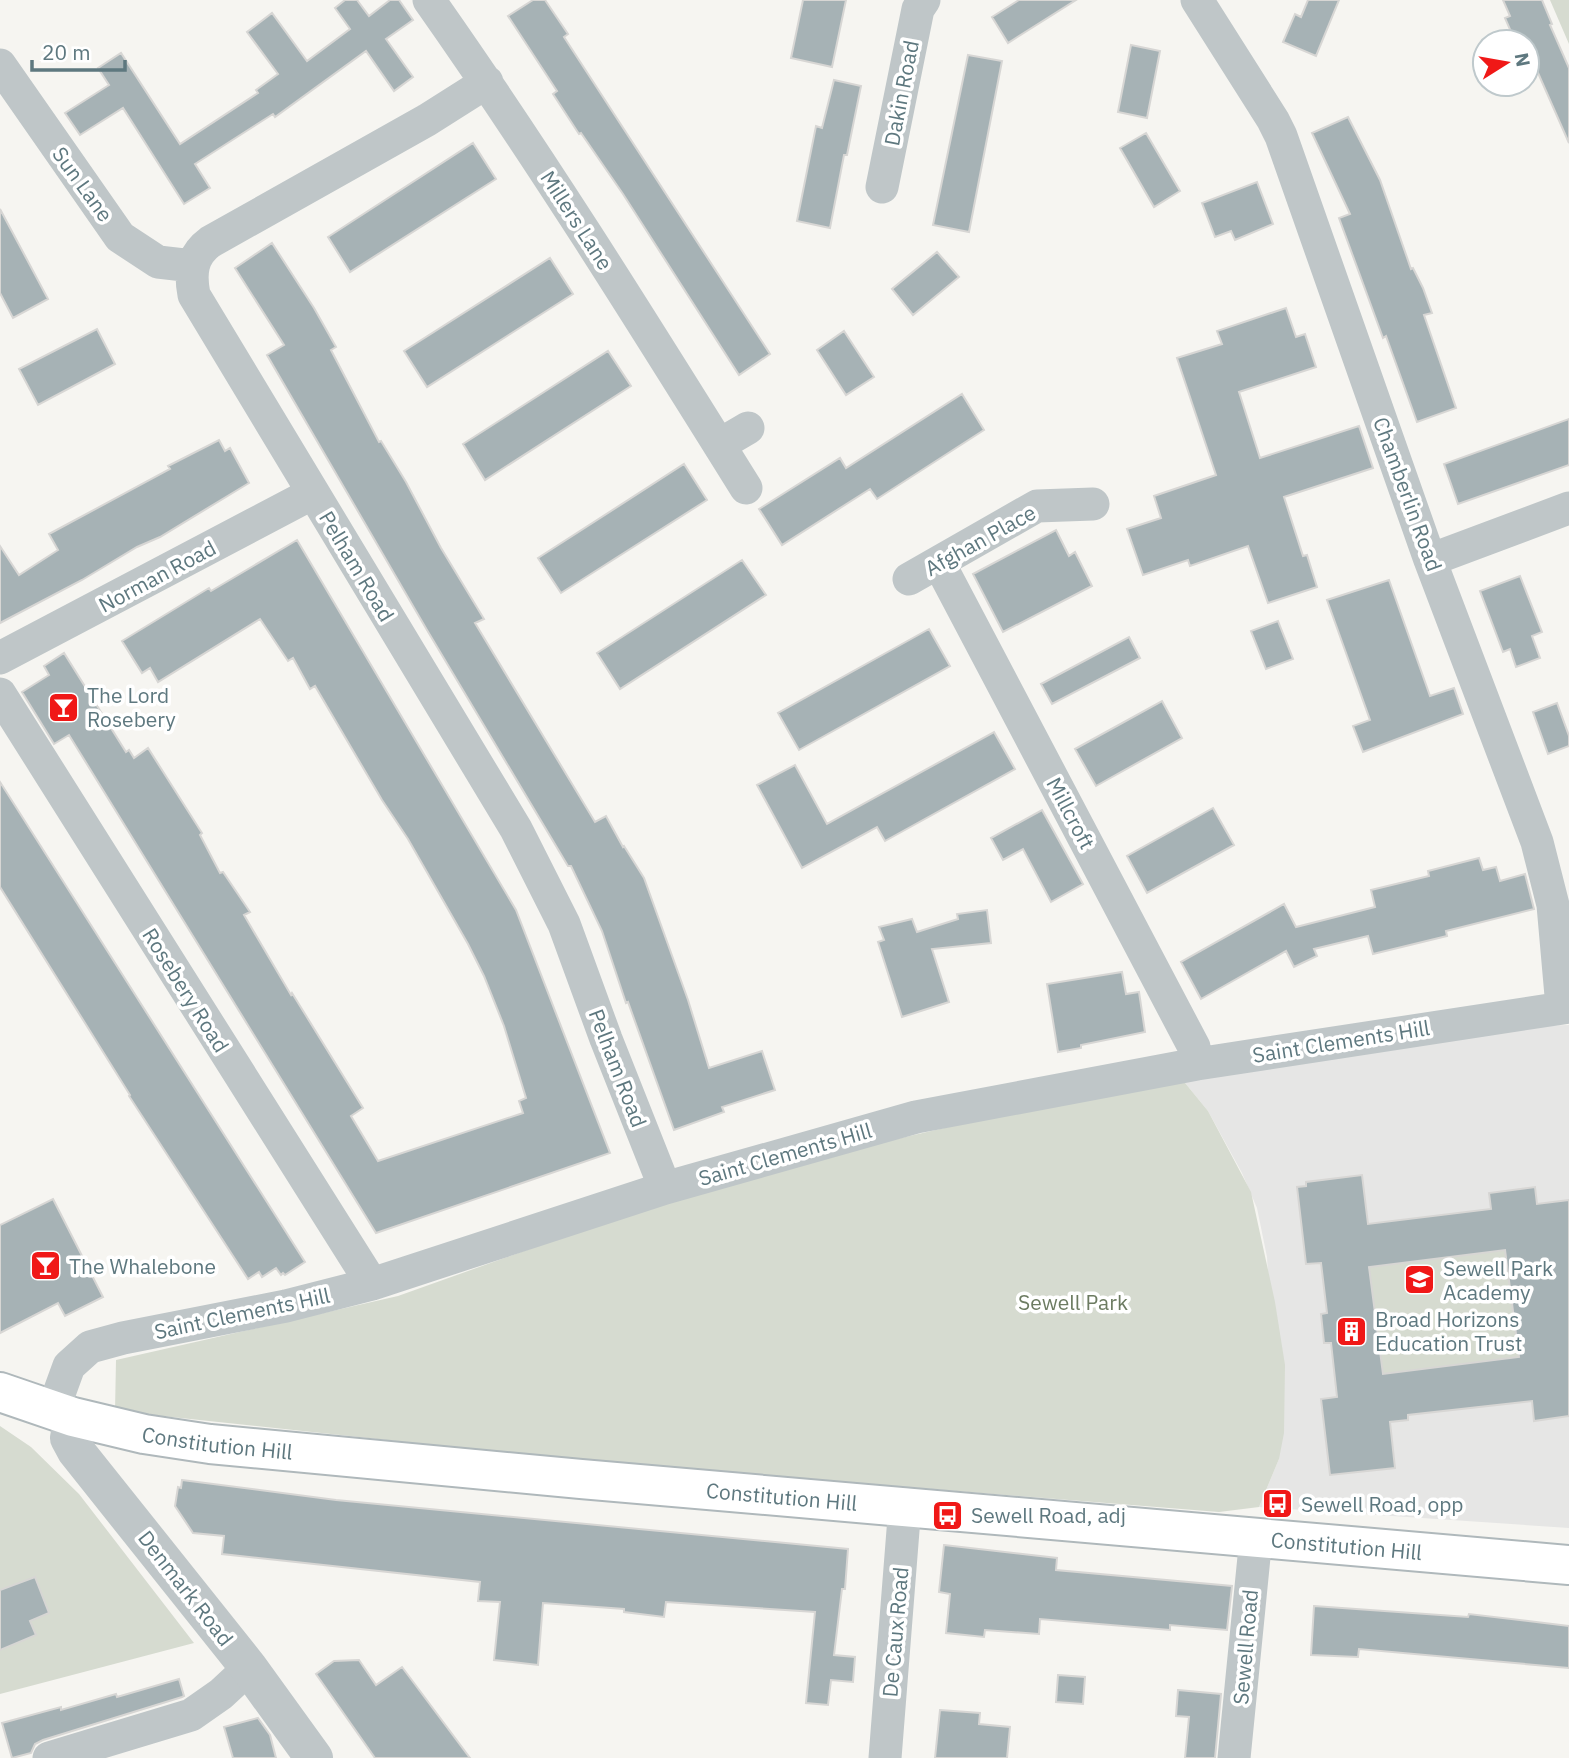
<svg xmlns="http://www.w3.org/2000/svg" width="1569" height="1758" font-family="'IBM Plex Sans',sans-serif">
<rect width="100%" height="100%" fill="#f6f5f1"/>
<path fill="#e6e6e5" d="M 1569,1025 L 1569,1528 L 1259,1507 L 1279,1459 L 1267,1257 L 1257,1208 L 1242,1173 L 1208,1111 L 1181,1078 L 1537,1026 Z"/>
<path fill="#d6dbd0" d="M 1550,0 L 1569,0 L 1569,44 Z
M 1181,1078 L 1208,1111 L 1251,1192 L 1275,1302 L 1285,1365 L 1284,1433 L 1279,1459 L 1259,1507 L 1219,1512 L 583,1461 L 115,1411 L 116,1360 L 398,1296 L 678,1196 L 776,1167 L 970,1122 Z
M 1505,1250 L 1519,1357 L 1383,1374 L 1369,1267 Z
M 0,1426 L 31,1447 L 79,1494 L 194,1643 L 0,1694 Z"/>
<path fill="#a6b2b5" stroke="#d7d6d4" stroke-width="2" fill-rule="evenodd" d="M 345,0 L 357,0 L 369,16 L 390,0 L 399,0 L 413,20 L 386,39 L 413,77 L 394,91 L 366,51 L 275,117 L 273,114 L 195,164 L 210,188 L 184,204 L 123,108 L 80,135 L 65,113 L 109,85 L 98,68 L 121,53 L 180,144 L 258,93 L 256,90 L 278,74 L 247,32 L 272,13 L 307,61 L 350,29 L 335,8 Z
M 533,0 L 545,0 L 568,34 L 564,37 L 770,354 L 739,375 L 623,194 L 581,133 L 579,134 L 553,94 L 557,91 L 508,16 Z
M 803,0 L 846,0 L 832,67 L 791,58 Z
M 1019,0 L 1076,0 L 1008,43 L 992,17 Z
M 1308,0 L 1339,0 L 1316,56 L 1283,42 L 1295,14 L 1301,17 Z
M 1503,0 L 1542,0 L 1552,24 L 1550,25 L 1569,68 L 1569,143 L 1527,48 L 1527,42 L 1524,42 L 1522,38 L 1515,41 L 1505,18 L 1510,16 Z
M 1131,45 L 1160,51 L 1147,118 L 1118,112 Z
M 968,55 L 1002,61 L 969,232 L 933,225 Z
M 834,80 L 861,86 L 847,155 L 844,155 L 830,228 L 797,221 L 816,126 L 822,128 Z
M 1348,117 L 1380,180 L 1411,269 L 1413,268 L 1423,288 L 1432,313 L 1424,315 L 1456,408 L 1417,422 L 1386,336 L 1383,338 L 1339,218 L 1350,214 L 1312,133 Z
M 1146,133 L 1180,191 L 1154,207 L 1120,148 Z
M 473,143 L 496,179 L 350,272 L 328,237 Z
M 1257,182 L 1273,224 L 1235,240 L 1231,231 L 1215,237 L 1202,203 Z
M 0,209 L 48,299 L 13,318 L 0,293 Z
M 272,243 L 314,308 L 336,347 L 331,350 L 379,442 L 381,441 L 406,482 L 441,548 L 484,619 L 475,623 L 595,822 L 606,816 L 623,847 L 624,846 L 644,878 L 688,1000 L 709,1068 L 762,1051 L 775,1090 L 722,1107 L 724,1112 L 674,1130 L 628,1002 L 626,1003 L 602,931 L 571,866 L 568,866 L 427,630 L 267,355 L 284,345 L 235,268 Z
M 937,252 L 959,277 L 913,315 L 892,289 Z
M 550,258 L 573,294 L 427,387 L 404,351 Z
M 1286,308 L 1296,337 L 1305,334 L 1316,367 L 1239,392 L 1260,458 L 1359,426 L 1373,468 L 1284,497 L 1303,556 L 1307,555 L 1317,587 L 1268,603 L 1248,546 L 1190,566 L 1188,560 L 1143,575 L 1127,529 L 1161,518 L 1154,496 L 1216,475 L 1177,358 L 1222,344 L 1217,331 Z
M 97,329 L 115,364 L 38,405 L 19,369 Z
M 844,331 L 874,377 L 846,395 L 817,350 Z
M 608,351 L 631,386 L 485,480 L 463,444 Z
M 962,394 L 984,430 L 877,499 L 870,489 L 782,545 L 759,509 L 840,458 L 846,468 Z
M 1569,419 L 1569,465 L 1458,504 L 1444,464 Z
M 219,440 L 225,451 L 230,448 L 249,483 L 160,537 L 137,547 L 82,580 L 0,623 L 0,546 L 19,575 L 58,550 L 49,534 L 170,469 L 168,466 Z
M 684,464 L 707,500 L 561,593 L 538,558 Z
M 1056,530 L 1069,556 L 1075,552 L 1092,586 L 1003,632 L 973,574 Z
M 297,540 L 516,910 L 610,1153 L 376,1233 L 69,735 L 54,744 L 22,692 L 49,675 L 44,666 L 64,653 L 126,752 L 129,750 L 134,758 L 148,748 L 202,833 L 200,835 L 220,873 L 223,872 L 250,912 L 244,915 L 291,995 L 292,993 L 363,1108 L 351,1116 L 378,1161 L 523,1113 L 519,1101 L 526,1098 L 504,1026 L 484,976 L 468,944 L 408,839 L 382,800 L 315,686 L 310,689 L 293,658 L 288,661 L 260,619 L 158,682 L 150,668 L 142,673 L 122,641 L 209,588 L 211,591 Z
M 742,560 L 766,595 L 620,689 L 597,653 Z
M 1520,576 L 1542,632 L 1532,636 L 1540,658 L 1516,667 L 1510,649 L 1503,652 L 1480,591 Z
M 1389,580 L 1430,696 L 1454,688 L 1463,714 L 1363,752 L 1353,726 L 1370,720 L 1327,600 Z
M 1278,621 L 1293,659 L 1266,669 L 1251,631 Z
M 929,629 L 950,666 L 799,750 L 778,713 Z
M 1129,637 L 1140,658 L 1052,704 L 1041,684 Z
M 1162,701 L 1182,738 L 1096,786 L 1075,749 Z
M 1557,703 L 1569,736 L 1569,746 L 1548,754 L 1533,712 Z
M 994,732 L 1015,769 L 885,841 L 877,827 L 802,868 L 757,785 L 795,765 L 827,824 Z
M 0,782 L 305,1262 L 285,1275 L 283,1273 L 281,1275 L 276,1268 L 262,1277 L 259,1272 L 248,1279 L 129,1096 L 130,1095 L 0,887 Z
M 1213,808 L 1234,845 L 1147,893 L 1127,856 Z
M 1042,810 L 1083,884 L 1051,902 L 1023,849 L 1003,860 L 991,838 Z
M 1479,858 L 1483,870 L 1496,867 L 1500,881 L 1525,874 L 1534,909 L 1446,931 L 1447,936 L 1373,954 L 1368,936 L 1314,949 L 1317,956 L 1294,967 L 1286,951 L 1201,999 L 1181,962 L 1284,904 L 1296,927 L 1375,907 L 1371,890 L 1429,876 L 1428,871 Z
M 987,910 L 991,943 L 932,949 L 949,1002 L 902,1017 L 878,942 L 884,940 L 879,927 L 912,919 L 917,932 L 958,919 L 957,914 Z
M 1122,972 L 1126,994 L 1139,992 L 1145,1032 L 1081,1045 L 1081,1048 L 1058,1052 L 1047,984 Z
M 1362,1175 L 1368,1224 L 1491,1209 L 1489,1193 L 1535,1187 L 1537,1204 L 1569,1200 L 1569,1416 L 1534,1421 L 1532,1401 L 1408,1415 L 1408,1420 L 1390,1422 L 1395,1468 L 1330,1475 L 1321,1399 L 1337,1397 L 1331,1343 L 1324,1343 L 1321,1314 L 1327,1313 L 1321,1263 L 1306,1264 L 1297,1187 L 1306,1186 L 1306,1182 ZM 1505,1250 L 1519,1357 L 1383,1374 L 1369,1267 Z
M 53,1199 L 103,1297 L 65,1316 L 58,1303 L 0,1333 L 0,1225 Z
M 182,1480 L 336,1500 L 848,1549 L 845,1589 L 842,1589 L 834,1655 L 855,1657 L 853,1682 L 831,1680 L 828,1705 L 806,1703 L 815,1612 L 666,1602 L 664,1617 L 624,1612 L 624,1609 L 543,1603 L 538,1665 L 494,1660 L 500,1602 L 478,1601 L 480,1582 L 222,1554 L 224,1536 L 193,1533 L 175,1506 L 178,1487 L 181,1488 Z
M 944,1545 L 1057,1558 L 1056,1570 L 1232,1586 L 1227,1630 L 1170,1625 L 1170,1630 L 1040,1619 L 1039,1634 L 985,1630 L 984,1637 L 946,1633 L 950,1594 L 939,1592 Z
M 35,1577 L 49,1613 L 30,1621 L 36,1635 L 0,1650 L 0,1590 Z
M 1314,1606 L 1468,1617 L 1469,1614 L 1569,1626 L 1569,1668 L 1359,1649 L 1358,1657 L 1311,1655 Z
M 359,1660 L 376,1685 L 402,1667 L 470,1758 L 375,1758 L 316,1674 L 334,1661 Z
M 1058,1675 L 1085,1677 L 1083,1704 L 1056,1702 Z
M 179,1679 L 184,1696 L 182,1697 L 43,1740 L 35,1744 L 31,1753 L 12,1758 L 2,1723 L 61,1707 L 61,1710 L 116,1694 L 117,1697 Z
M 1178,1690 L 1221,1694 L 1215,1758 L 1185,1758 L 1189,1717 L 1176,1716 Z
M 940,1710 L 980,1713 L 979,1724 L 1010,1727 L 1007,1758 L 935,1758 Z
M 258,1718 L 270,1735 L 276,1758 L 233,1758 L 224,1727 Z"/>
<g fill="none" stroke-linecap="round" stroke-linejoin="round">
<defs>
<g id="secondary">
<path id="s1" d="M 0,1392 L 73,1417 L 144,1434 L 210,1444 L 581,1479 L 1569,1565"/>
</g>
</defs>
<use href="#secondary" stroke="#afb8bb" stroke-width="42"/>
<path stroke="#bfc6c8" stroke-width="33" d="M 429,0 C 541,159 643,323 746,488
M 1197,0 L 1273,120 L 1281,136 L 1430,560 L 1537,842 L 1553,905 L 1562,1007
M 0,65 L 120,237 L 158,262 L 193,266
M 487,82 L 427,120 L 210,242 C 191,256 190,274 194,295 L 516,829 L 564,924 L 606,1039 L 665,1188
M 882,187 L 918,9 L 924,0
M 719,445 L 748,428
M 1430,560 L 1569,508
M 939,563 L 1194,1047 L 1197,1064
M 909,579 L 1037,506 L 1093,504
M 0,658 L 313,493
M 0,694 L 372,1284
M 53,1410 L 69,1366 L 90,1347 L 123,1338 L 286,1306 L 372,1284 L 665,1188 L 916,1117 L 1197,1064 L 1569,1007
M 49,1758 L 191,1715 L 221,1694 L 249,1668
M 885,1758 L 905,1505
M 1234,1758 L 1256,1537"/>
<path stroke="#bfc6c8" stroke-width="38" d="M 73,1417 L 69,1438 L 76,1451 L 249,1668 L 314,1758"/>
<use href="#secondary" stroke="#fff" stroke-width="38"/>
</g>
<defs>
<symbol id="bar-square" viewBox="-11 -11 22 22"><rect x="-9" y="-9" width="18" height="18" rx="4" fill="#f01817" stroke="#fff"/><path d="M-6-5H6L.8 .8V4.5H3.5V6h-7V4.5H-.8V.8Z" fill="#fff"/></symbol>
<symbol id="school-square" viewBox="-11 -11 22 22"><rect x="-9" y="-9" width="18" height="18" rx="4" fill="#f01817" stroke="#fff"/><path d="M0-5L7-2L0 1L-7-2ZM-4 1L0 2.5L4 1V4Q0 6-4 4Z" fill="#fff"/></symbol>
<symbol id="building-square" viewBox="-11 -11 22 22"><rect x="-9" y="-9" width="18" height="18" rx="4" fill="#f01817" stroke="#fff"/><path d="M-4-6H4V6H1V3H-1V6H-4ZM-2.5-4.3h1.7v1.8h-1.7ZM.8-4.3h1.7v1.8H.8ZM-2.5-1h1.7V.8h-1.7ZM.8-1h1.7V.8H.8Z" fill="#fff"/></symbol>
<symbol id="bus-square" viewBox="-11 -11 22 22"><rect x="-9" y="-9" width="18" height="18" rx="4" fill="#f01817" stroke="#fff"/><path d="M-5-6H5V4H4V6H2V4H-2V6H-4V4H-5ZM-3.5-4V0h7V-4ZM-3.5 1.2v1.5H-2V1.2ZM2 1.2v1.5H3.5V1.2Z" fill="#fff"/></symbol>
</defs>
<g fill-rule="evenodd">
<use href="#bar-square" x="46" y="690" width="35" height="35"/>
<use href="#bar-square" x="28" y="1248" width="35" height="35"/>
<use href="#school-square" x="1402" y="1262" width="35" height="35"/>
<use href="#building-square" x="1334" y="1314" width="35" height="35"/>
<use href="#bus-square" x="1260" y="1486" width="35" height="35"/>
<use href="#bus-square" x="930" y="1498" width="35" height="35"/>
</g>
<g text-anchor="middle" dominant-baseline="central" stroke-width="7" stroke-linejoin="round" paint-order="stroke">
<g font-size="21" fill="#5e787f" stroke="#fff">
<text transform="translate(901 93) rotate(-79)">Dakin Road</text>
<text transform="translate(83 184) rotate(54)">Sun Lane</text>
<text transform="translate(577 220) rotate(57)">Millers Lane</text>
<text transform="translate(1408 494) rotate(70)">Chamberlin Road</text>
<text transform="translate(980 540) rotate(-29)">Afghan Place</text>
<text transform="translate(357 566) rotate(59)">Pelham Road</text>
<text transform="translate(157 576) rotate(-28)">Norman Road</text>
<text transform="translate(1071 813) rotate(62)">Millcroft</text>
<text transform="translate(186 990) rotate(58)">Rosebery Road</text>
<text transform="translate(1341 1041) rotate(-9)">Saint Clements Hill</text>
<text transform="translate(618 1068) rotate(69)">Pelham Road</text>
<text transform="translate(785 1154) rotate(-16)">Saint Clements Hill</text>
<text transform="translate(242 1313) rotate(-12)">Saint Clements Hill</text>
<text stroke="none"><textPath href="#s1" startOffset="224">Constitution Hill</textPath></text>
<text stroke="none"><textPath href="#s1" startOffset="791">Constitution Hill</textPath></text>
<text stroke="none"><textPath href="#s1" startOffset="1358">Constitution Hill</textPath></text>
<text transform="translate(186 1588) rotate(52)">Denmark Road</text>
<text transform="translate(895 1632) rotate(-85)">De Caux Road</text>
<text transform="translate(1245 1647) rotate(-85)">Sewell Road</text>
</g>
<g font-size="21" fill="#5e787f" stroke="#fff" text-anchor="start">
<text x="87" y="695">The Lord<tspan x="87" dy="24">Rosebery</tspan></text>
<text x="69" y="1266">The Whalebone</text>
<text x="1443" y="1268">Sewell Park<tspan x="1443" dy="24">Academy</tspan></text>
<text x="1375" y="1319">Broad Horizons<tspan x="1375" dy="24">Education Trust</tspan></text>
<text x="1301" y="1504">Sewell Road, opp</text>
<text x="971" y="1515">Sewell Road, adj</text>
</g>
<g font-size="21" fill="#6c7b61" stroke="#fff">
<text x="1073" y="1302">Sewell Park</text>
</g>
</g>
<g transform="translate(1506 63) rotate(79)"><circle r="33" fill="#ffffff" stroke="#bfc9cc" stroke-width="2"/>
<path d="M0-5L12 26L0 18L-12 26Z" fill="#f01817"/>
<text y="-10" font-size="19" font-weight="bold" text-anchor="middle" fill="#5e787f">N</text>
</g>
<path d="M32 60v10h93v-10" fill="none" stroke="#5e787f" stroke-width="3.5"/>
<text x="42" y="60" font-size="21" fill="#5e787f" stroke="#ffffff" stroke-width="5" paint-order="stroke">20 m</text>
</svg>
